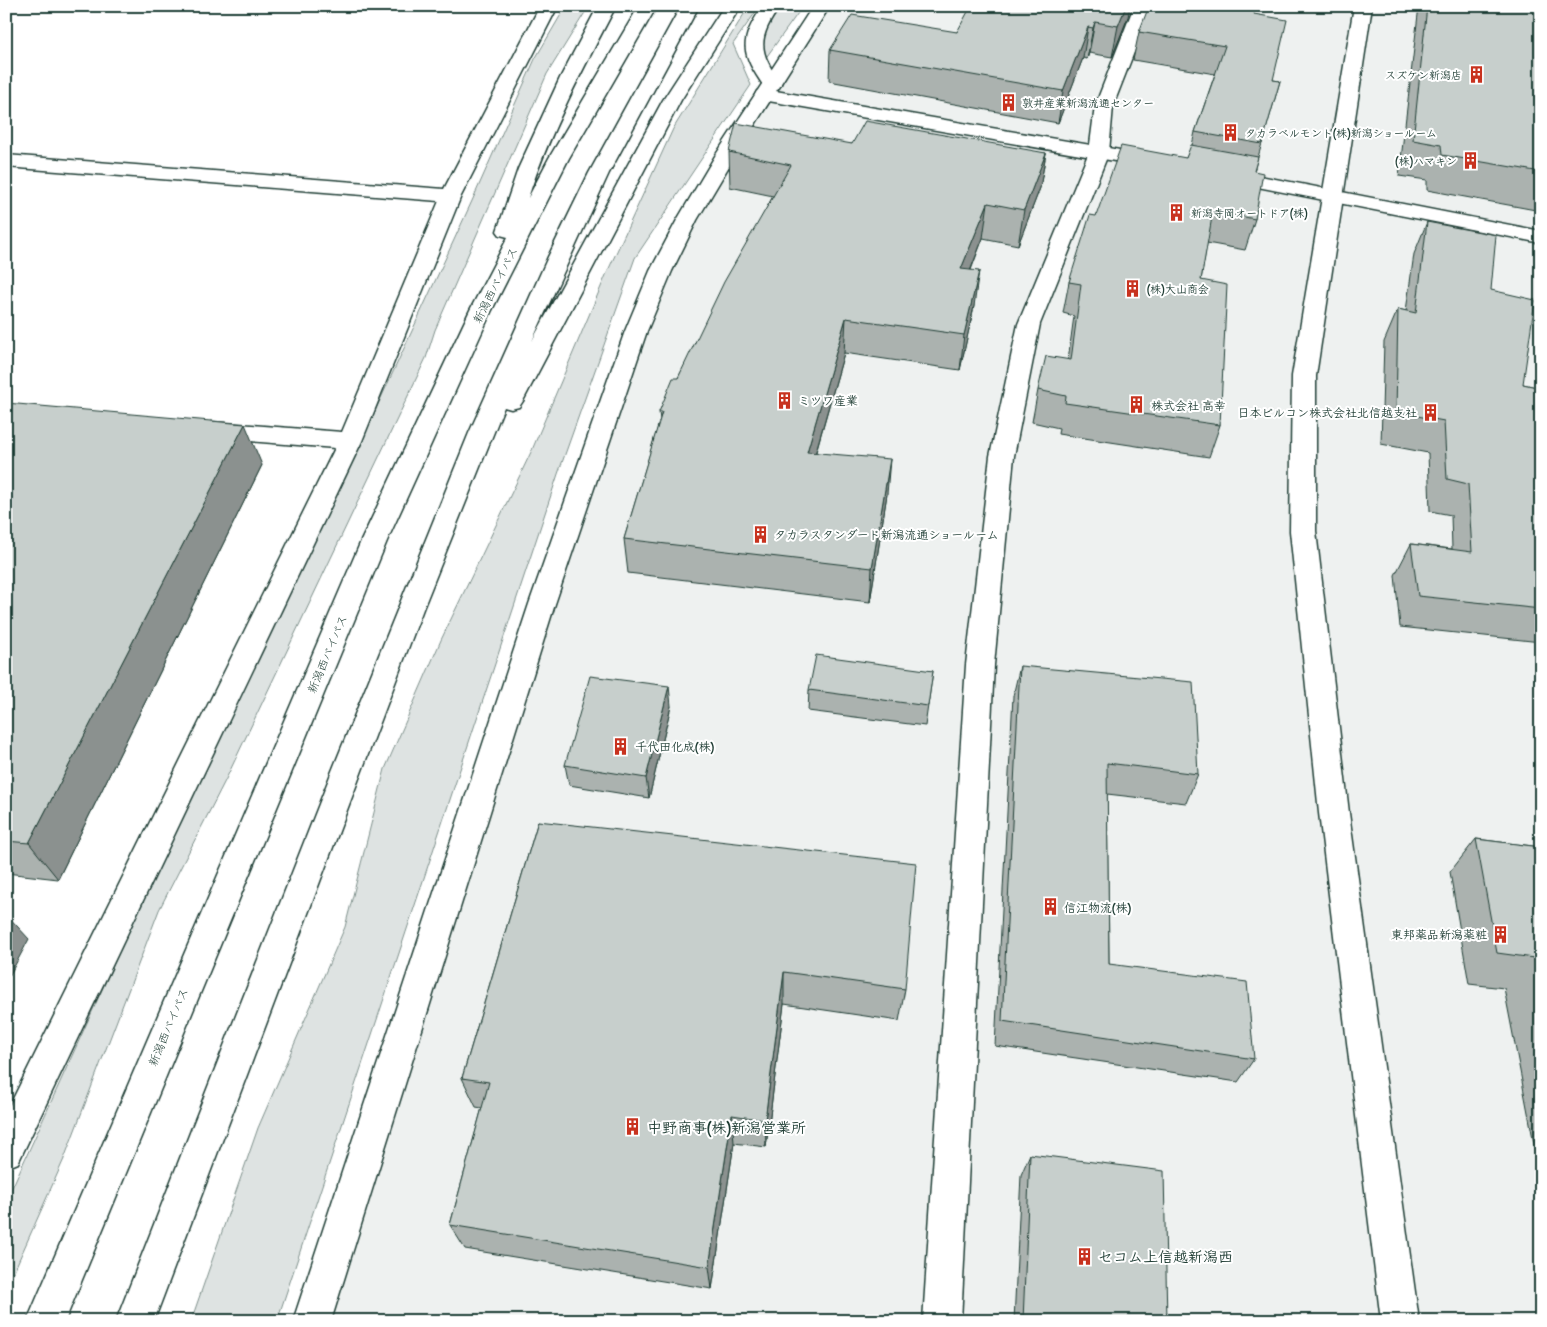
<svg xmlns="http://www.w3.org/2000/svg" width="1547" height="1327" font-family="Delius,'Klee One',sans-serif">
<rect width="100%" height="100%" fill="#fff"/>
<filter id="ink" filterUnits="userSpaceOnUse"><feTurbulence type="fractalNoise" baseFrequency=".02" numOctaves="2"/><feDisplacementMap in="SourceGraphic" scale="10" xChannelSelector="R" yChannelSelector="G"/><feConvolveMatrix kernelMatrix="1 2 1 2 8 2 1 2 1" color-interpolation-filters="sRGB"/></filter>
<g filter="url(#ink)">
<path fill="#eef1f0" d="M 820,6 L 1541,6 L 1541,1321 L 312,1321 L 636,331 Z"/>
<path fill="#dee3e2" stroke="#7e908b" d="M 566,6 L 589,6 L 547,74 L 435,330 L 426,358 L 226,779 L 159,910 L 64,1159 L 6,1289 L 6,1201 L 136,915 L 333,502 L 472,201 L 535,59 Z
M 749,6 L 760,6 L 733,44 L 751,85 L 635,258 L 558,474 L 277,1321 L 191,1321 L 258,1128 L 345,927 L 385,769 L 441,640 L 532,450 L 606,275 L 673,129 Z
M 782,6 L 803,6 L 765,59 C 752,41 773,21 782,6 Z"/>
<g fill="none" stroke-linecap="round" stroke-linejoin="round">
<defs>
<path id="street" d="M 540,6 L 558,6 L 461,196 L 362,441 L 18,1163 L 6,1168 L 6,1113 L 335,448 L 212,438 L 204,436 L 200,430 L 204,424 L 212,422 L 342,432 L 439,201 L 6,167 L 6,155 L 444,189 Z
M 813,6 L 830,6 L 735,156 L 697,220 L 672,271 L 647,331 L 555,604 L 331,1321 L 293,1321 L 529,604 L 625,331 L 650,271 L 677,220 L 715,156 Z
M 1134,6 L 1152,6 L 1113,106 L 1109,152 L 1040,324 L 1014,456 L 994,665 L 961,1321 L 923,1321 L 966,665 L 990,456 L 1018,324 L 1089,152 L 1095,106 Z
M 1354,6 L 1372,6 L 1316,376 L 1316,531 L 1349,813 L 1419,1321 L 1381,1321 L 1319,813 L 1290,531 L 1292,376 Z"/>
<path id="secondary" d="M 764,89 L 1155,156 L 1162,158 L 1165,162 L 1162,166 L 1155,168 L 757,99 L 755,95 L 757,91 Z
M 1224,169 L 1541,231 L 1541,243 L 1217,179 L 1214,175 L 1217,171 Z"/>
<path id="highway" d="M 598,6 L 616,6 C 583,69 550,131 528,198 L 549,158 L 639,6 L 657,6 L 569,158 L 492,310 L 387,541 L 65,1321 L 27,1321 L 361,541 L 470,310 L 508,237 L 500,235 L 497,231 L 518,169 L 560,78 Z
M 681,6 L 699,6 L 609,173 L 532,341 L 663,100 L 724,6 L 741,6 L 681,100 L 523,401 L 519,407 L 511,409 L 504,407 L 423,609 L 154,1321 L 116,1321 L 330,776 L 469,433 L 547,259 L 589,173 Z
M 763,6 L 780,6 C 757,40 758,50 781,84 L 779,88 L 765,88 C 741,53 738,42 763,6 Z"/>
</defs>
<use href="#street" stroke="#1f3d34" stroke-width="3"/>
<use href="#secondary" stroke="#1f3d34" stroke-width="3"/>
<use href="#highway" stroke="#1f3d34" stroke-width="3"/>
<use href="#street" fill="#fff" fill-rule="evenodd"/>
<use href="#secondary" fill="#fff" fill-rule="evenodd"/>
<use href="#highway" fill="#fff" fill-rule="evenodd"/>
</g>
<path fill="#abb2af" stroke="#1f3d34" d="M 1419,6 L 1541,6 L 1541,211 L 1427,190 L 1427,180 L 1399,176 Z
M 1254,14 L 1273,80 L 1280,81 L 1254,171 L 1255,219 L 1245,250 L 1207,243 L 1201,280 L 1220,425 L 1209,457 L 1058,434 L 1059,428 L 1032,422 L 1038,390 L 1068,360 L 1074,316 L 1063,313 L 1069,282 L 1096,216 L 1186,158 L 1192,145 L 1195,132 L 1215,74 L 1133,60 L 1139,32 Z
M 1128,17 L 1112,57 L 1089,53 L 1087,59 L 1083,58 L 1058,123 L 829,81 L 830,50 L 957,32 Z
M 852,144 L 1046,153 L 1040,188 L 1018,245 L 983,238 L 971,270 L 974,306 L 960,370 L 844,353 L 816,452 L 887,494 L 870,602 L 628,573 L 624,539 L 660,420 L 659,412 L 678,378 L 773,196 L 730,187 L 729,152 Z
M 1427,222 L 1491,290 L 1523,384 L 1541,388 L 1541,642 L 1400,627 L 1395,575 L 1411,544 L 1452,549 L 1451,515 L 1430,511 L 1428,453 L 1381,444 L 1384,342 L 1398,309 L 1406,311 L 1414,254 Z
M 6,403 L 262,465 L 58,879 L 6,873 Z
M 1020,666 L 1198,774 L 1186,803 L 1107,794 L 1109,964 L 1254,1059 L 1238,1082 L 995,1046 L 1013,696 Z
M 933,671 L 925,726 L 808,711 L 809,690 Z
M 671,706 L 649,798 L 569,785 L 565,765 Z
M 538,821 L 905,989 L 899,1021 L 784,1004 L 766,1147 L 734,1143 L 712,1289 L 465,1249 L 450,1225 L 482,1108 L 476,1107 L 462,1078 Z
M 1476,839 L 1541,847 L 1541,1180 L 1504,988 L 1469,984 L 1450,872 Z
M 1030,1154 L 1167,1321 L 1014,1321 L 1021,1175 Z"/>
<path fill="#8b918f" stroke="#1f3d34" d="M 1126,6 L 1130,6 L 1128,17 L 1112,57 L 1118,26 Z
M 1095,22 L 1089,53 L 1087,59 L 1093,28 Z
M 1088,27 L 1083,58 L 1058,123 L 1063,91 Z
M 1046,153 L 1040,188 L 1018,245 L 1024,210 Z
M 988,203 L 983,238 L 957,304 L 961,269 Z
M 979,271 L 974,306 L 960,370 L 964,335 Z
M 846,318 L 844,353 L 806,486 L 807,452 Z
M 245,424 L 262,465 L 58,879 L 29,843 Z
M 890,459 L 887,494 L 870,602 L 872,568 Z
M 669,686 L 671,706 L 649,798 L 646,778 Z
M 6,914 L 29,939 L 6,982 Z
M 784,972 L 784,1004 L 766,1147 L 765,1120 Z
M 732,1115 L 734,1143 L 712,1289 L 709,1267 Z"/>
<path fill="#c7cfcc" stroke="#1f3d34" d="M 971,6 L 1126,6 L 1118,26 L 1095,22 L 1093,28 L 1088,27 L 1063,91 L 830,50 L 852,15 L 957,32 Z
M 1149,6 L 1256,6 L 1254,14 L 1287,20 L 1273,80 L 1280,81 L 1262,144 L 1195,132 L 1225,46 L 1139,32 Z
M 1427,6 L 1541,6 L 1541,172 L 1442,155 L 1441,145 L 1413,140 Z
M 865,121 L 1046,153 L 1024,210 L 988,203 L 961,269 L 979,271 L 964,335 L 846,318 L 807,452 L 890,459 L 872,568 L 624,539 L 662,412 L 659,412 L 673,378 L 678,378 L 724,282 L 791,165 L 729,152 L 736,123 L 852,144 Z
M 1191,145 L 1258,157 L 1254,171 L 1263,173 L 1255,219 L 1213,211 L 1201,280 L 1227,285 L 1220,425 L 1065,403 L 1066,396 L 1038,390 L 1046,356 L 1071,360 L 1081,284 L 1069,282 L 1090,215 L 1096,216 L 1121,146 L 1186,158 Z
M 1427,222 L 1496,235 L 1491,290 L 1535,300 L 1523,384 L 1541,388 L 1541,609 L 1418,596 L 1411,544 L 1472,552 L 1468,484 L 1447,479 L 1444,421 L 1396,412 L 1398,309 L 1416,313 Z
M 6,403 L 245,424 L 29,843 L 6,841 Z
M 816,655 L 933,671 L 928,706 L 809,690 Z
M 1020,666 L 1193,682 L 1198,774 L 1107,763 L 1109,964 L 1247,982 L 1254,1059 L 1002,1021 Z
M 590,676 L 669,686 L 646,778 L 565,765 Z
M 538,821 L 916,863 L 905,989 L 784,972 L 765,1120 L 732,1115 L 709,1267 L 450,1225 L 489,1082 L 462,1078 Z
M 1476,839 L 1541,847 L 1541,989 L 1534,958 L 1497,953 Z
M 1030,1154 L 1164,1171 L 1167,1321 L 1023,1321 Z"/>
</g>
<defs>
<symbol id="building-bare" viewBox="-9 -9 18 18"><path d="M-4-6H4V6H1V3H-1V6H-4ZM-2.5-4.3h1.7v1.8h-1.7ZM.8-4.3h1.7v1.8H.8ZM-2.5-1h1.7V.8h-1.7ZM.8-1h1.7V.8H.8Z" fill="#c8321e" stroke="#fff" stroke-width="2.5" paint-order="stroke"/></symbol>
</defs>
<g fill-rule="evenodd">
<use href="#building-bare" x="1464" y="62" width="25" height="25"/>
<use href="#building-bare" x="996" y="90" width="25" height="25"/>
<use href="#building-bare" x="1218" y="120" width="25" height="25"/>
<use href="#building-bare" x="1458" y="148" width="25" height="25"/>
<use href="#building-bare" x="1164" y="200" width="25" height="25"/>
<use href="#building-bare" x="1120" y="276" width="25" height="25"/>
<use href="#building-bare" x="772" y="388" width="25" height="25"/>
<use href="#building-bare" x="1124" y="392" width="25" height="25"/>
<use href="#building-bare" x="1418" y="400" width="25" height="25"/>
<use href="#building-bare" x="748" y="522" width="25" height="25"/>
<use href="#building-bare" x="608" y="734" width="25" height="25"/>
<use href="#building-bare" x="1038" y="894" width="25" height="25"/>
<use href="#building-bare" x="1488" y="922" width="25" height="25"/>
<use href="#building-bare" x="620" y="1114" width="25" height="25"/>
<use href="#building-bare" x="1072" y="1244" width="25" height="25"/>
</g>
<g text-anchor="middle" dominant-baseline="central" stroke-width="4" stroke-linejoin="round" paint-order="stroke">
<g font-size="11" font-weight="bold" fill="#1f3d34" stroke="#fff" text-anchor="start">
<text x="1462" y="75" text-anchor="end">スズケン新潟店</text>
<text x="1022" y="103">敦井産業新潟流通センター</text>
<text x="1245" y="133">タカラベルモント(株)新潟ショールーム</text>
<text x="1457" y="161" text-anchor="end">(株)ハマキン</text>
<text x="1191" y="213">新潟寺岡オートドア(株)</text>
<text x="1147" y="289">(株)大山商会</text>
</g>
<g font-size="12" fill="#1f3d34" stroke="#fff">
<text transform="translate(495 285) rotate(-63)">新潟西バイパス</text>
<text transform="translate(327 654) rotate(-67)">新潟西バイパス</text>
<text transform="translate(168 1027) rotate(-67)">新潟西バイパス</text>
</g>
<g font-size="12" font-weight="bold" fill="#1f3d34" stroke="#fff" text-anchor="start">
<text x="798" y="400">ミツワ産業</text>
<text x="1151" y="405">株式会社 高幸</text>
<text x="1417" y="412" text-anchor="end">日本ビルコン株式会社北信越支社</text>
<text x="774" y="534">タカラスタンダード新潟流通ショールーム</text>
<text x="635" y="746">千代田化成(株)</text>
<text x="1064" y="907">信江物流(株)</text>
<text x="1487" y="934" text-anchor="end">東邦薬品新潟薬粧</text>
</g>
<g font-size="15" font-weight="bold" fill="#1f3d34" stroke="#fff" text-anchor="start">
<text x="647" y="1127">中野商事(株)新潟営業所</text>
<text x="1098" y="1256">セコム上信越新潟西</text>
</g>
</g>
<rect width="1547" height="1327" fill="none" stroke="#fff" stroke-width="25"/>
<rect x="12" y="12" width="1522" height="1302" fill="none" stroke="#1f3d34" stroke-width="2" filter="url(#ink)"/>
</svg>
